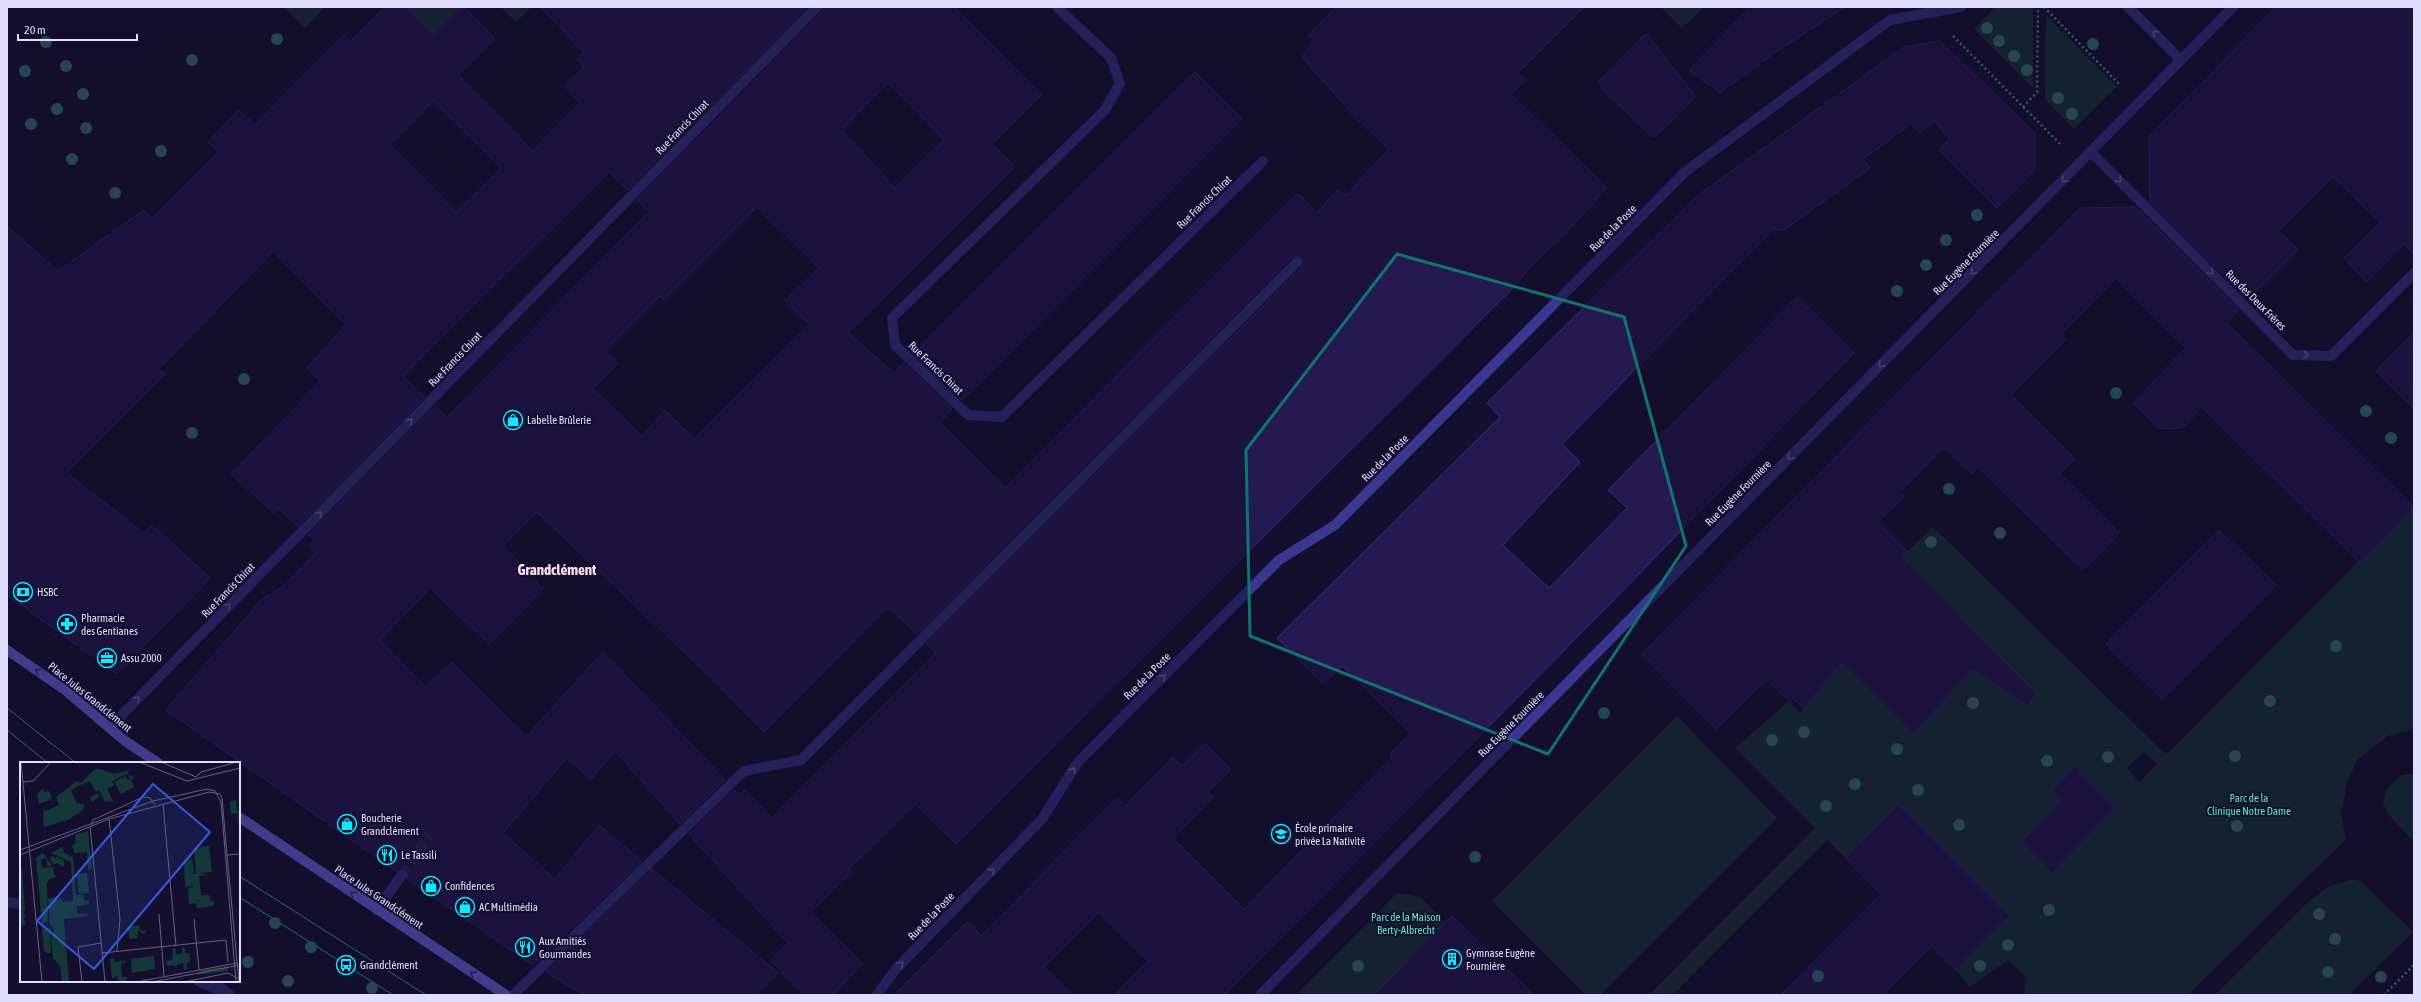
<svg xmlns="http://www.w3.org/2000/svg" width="2421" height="1002" font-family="'Asap Condensed',sans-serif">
<rect width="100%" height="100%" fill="#140f2e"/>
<path fill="#123937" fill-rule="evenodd" d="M 284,7 L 325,7 L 305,28 Z
M 406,7 L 460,7 L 433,34 Z
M 501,7 L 531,7 L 516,22 Z
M 1661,7 L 1704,7 L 1682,28 Z
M 1995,7 L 2033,7 L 2033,88 L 1974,29 Z
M 2046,15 L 2117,87 L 2074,129 L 2045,99 Z
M 2414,505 L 2414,729 L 2388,736 L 2357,760 L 2347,783 L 2341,815 L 2346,839 L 2188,995 L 2024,995 L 2026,977 L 2008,960 L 1970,987 L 1956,970 L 2009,916 L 1893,810 L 1846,858 L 1827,840 L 1673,995 L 1649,995 L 1815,828 L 1735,748 L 1789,701 L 1800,713 L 1814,696 L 1794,614 L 1913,733 L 1974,669 L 2003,660 L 1902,557 L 1933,527 L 2166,755 ZM 2144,752 L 2157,764 L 2139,782 L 2127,768 ZM 2075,767 L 2115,807 L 2022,841 L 2061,801 L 2052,790 Z
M 1677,716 L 1777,818 L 1600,995 L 1586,995 L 1492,901 Z
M 2414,774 L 2414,842 L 2387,813 L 2383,802 L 2388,787 L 2402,775 Z
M 2354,879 L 2362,882 L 2413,932 L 2349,995 L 2215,995 L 2309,901 L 2328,887 Z
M 1397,893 L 1421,897 L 1445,922 L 1373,995 L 1296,995 Z"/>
<path fill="#241a51" stroke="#392a7f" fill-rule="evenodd" d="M 385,7 L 405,7 L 433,34 L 460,7 L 464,7 L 495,38 L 458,75 L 533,151 L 580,103 L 565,86 L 584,67 L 577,59 L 584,53 L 541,7 L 808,7 L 628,190 L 609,172 L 446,333 L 403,377 L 425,397 L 298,526 L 278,508 L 274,513 L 231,474 L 318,384 L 320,380 L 307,368 L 346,325 L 273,251 L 159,369 L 165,374 L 66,473 L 144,533 L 152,525 L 210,578 L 117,674 L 7,595 L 7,226 L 58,271 L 144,210 L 151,219 L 218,152 L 208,142 L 239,110 L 255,125 L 344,35 L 350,42 ZM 433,101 L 501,168 L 456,212 L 390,145 Z
M 823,7 L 954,7 L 1041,95 L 992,144 L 1015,167 L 848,333 L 894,373 L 904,363 L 952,409 L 940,422 L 1005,488 L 1298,193 L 1317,213 L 1337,190 L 1346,195 L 1389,149 L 1355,117 L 1302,57 L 1315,40 L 1308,35 L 1336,7 L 1584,7 L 1518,73 L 1525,80 L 1511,94 L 1607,188 L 1561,238 L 1535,262 L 1511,290 L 956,844 L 915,804 L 849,869 L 852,872 L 810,912 L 863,964 L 833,995 L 804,995 L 771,961 L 788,943 L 689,834 L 734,790 L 739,795 L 744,790 L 772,818 L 936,653 L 926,643 L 1302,267 L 1302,258 L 1298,256 L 1292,257 L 917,634 L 888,607 L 764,732 L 707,674 L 537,512 L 503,546 L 543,589 L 489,644 L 430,588 L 380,640 L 426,687 L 452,662 L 526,737 L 603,652 L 725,780 L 680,824 L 615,751 L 591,779 L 567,758 L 503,833 L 555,879 L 599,825 L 642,861 L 533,965 L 407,879 L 408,873 L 406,870 L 397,871 L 393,869 L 166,710 L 262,599 L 281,588 L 316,552 L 309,546 L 314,540 L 308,535 L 435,406 L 447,417 L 649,212 L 637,200 L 822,12 ZM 888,83 L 944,140 L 895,188 L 842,130 ZM 757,207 L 819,268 L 785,301 L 809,325 L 694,439 L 665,410 L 642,436 L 593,389 L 618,363 L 605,351 L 660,296 L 664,300 Z
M 1751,7 L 1845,7 L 1774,53 L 1720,93 L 1689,70 Z
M 2276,7 L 2414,7 L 2414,254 L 2404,244 L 2367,282 L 2344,258 L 2380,222 L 2333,177 L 2279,231 L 2298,250 L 2248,300 L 2150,202 L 2149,137 Z
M 1646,33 L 1695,96 L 1684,109 L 1654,138 L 1607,94 L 1598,82 Z
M 1940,41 L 2035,133 L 2035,169 L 1997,208 L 1939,150 L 1950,139 L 1934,121 L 1920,132 L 1911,124 L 1863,159 L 1870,168 L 1784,230 L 1774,229 L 1661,343 L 1562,444 L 1580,462 L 1503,545 L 1549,588 L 1627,508 L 1608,490 L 1797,297 L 1854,353 L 1601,613 L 1224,995 L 1115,995 L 1148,961 L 1099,912 L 1044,967 L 1072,995 L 894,995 L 968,921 L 981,936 L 1117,798 L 1125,806 L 1173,757 L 1182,766 L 1205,743 L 1231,770 L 1208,792 L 1213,797 L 1173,838 L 1244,909 L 1391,759 L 1391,753 L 1411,733 L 1342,666 L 1323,684 L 1277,638 L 1500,417 L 1487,403 L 1697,196 L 1904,47 Z
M 1195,72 L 1242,119 L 962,400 L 913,354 Z
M 2136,207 L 2239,310 L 2226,322 L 2414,508 L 2360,563 L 2202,407 L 2182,428 L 2160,429 L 2133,403 L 2186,348 L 2116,278 L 2061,334 L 2066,339 L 2011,395 L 2075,459 L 2060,474 L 2119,533 L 2083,570 L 1978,467 L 1972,474 L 1944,447 L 1899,493 L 1904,497 L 1878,522 L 1908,552 L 1902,557 L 1925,582 L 2037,694 L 2028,706 L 1973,670 L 1913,734 L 1842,663 L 1804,708 L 1792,698 L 1789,701 L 1766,680 L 1716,729 L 1642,654 L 2080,208 Z
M 2414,332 L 2414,409 L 2376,371 Z
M 2219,530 L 2276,585 L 2162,699 L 2106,644 Z
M 2075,767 L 2116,808 L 2052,873 L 2021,842 L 2061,801 L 2052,790 Z
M 1898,804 L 2009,916 L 1955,970 L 1932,946 L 1883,995 L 1781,995 L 1881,894 L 1846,858 Z
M 652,869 L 778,973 L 755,995 L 584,995 L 546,972 Z
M 1452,916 L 1534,995 L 1373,995 Z"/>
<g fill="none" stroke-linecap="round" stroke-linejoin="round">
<path stroke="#332e4d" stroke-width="10" stroke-dasharray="10 5" stroke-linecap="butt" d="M 402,875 L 429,835"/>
<path stroke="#26cabd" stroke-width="2.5" stroke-dasharray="2 3" stroke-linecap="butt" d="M 2044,7 L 2119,84
M 1953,36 L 2061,145
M 2023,107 L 2037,92 L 2038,7
M 2384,995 L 2414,965"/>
<path stroke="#383791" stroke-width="10" d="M 1057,7 L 1111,58 L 1120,83 L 1105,110 L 892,318 L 895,345 L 968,415 L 1002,417 L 1263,161
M 376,910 L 402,875
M 513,995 L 744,771 L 801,760 L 1297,262"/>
<path stroke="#383791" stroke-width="10" d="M 7,902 L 21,904
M 198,981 L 225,993"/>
<path stroke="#383791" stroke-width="10" d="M 2128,7 L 2181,60
M 2091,152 L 2293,355 L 2331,356 L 2414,273
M 110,727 L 817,7
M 213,981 L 230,995
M 877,995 L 895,970 L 1042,819 L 1078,762 L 1279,560 L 1335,525 L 1685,172 L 1890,20 L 1961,7
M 1260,995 L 2233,7"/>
<path stroke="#7574ff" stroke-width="10" d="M 7,650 L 65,690 L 125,741 L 158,763
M 239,817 L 506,995"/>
<path stroke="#09ebff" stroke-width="1" d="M 7,708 L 76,763
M 7,730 L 48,763
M 239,876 L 426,995
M 239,897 L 393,995"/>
</g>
<g fill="#3c8881">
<circle cx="1987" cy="28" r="6"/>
<circle cx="277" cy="39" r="6"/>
<circle cx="1999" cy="41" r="6"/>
<circle cx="46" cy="42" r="6"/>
<circle cx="2093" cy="44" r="6"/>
<circle cx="2014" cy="56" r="6"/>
<circle cx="192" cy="60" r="6"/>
<circle cx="66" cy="66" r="6"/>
<circle cx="2027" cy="70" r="6"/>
<circle cx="25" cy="71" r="6"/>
<circle cx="83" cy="94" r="6"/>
<circle cx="2058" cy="98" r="6"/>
<circle cx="57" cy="109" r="6"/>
<circle cx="2072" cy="114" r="6"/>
<circle cx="31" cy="124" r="6"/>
<circle cx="86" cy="128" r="6"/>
<circle cx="161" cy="151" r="6"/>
<circle cx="72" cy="159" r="6"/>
<circle cx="115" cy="193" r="6"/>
<circle cx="1977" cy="215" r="6"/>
<circle cx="1946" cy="240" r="6"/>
<circle cx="1926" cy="265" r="6"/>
<circle cx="1897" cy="291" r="6"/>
<circle cx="244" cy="379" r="6"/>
<circle cx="2116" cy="393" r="6"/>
<circle cx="2366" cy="411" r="6"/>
<circle cx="192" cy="433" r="6"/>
<circle cx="2391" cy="438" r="6"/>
<circle cx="1949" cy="489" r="6"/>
<circle cx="2000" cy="533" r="6"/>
<circle cx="1931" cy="542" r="6"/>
<circle cx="2336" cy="646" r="6"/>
<circle cx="2270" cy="701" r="6"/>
<circle cx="1973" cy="703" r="6"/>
<circle cx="1604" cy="713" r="6"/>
<circle cx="1804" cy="732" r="6"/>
<circle cx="1772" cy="740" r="6"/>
<circle cx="1897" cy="749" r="6"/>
<circle cx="2235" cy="756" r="6"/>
<circle cx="2108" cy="757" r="6"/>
<circle cx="2047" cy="761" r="6"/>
<circle cx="1855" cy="784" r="6"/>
<circle cx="1918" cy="790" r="6"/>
<circle cx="1826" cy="806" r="6"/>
<circle cx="1959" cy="825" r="6"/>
<circle cx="2237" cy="826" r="6"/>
<circle cx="1475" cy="857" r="6"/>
<circle cx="2049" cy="910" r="6"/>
<circle cx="2319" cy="914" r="6"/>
<circle cx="275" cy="923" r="6"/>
<circle cx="2335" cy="939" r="6"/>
<circle cx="2008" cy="945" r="6"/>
<circle cx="311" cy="947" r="6"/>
<circle cx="248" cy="962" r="6"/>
<circle cx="1358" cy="966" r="6"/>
<circle cx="1980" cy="966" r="6"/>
<circle cx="343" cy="967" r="6"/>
<circle cx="2328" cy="972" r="6"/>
<circle cx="1818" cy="976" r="6"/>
<circle cx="2381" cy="977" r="6"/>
<circle cx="288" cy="981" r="6"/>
<circle cx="372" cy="988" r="6"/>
</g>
<defs><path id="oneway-chevron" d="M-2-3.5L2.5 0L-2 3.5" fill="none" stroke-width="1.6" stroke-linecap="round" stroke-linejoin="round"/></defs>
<g stroke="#8482c2">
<use href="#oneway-chevron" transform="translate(2155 33) rotate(-135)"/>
<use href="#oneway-chevron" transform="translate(2064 180) rotate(135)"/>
<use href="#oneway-chevron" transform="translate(2119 180) rotate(45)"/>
<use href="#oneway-chevron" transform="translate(1973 272) rotate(135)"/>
<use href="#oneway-chevron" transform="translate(2211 272) rotate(45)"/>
<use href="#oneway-chevron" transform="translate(2306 355) rotate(2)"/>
<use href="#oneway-chevron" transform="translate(1881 365) rotate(135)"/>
<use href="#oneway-chevron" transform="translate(410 421) rotate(-46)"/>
<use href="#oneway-chevron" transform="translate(1790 457) rotate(135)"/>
<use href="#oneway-chevron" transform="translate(319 514) rotate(-46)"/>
<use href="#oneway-chevron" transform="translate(228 606) rotate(-46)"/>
<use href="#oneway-chevron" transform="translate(1163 677) rotate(-45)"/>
<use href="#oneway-chevron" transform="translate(137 699) rotate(-45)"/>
<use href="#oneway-chevron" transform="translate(1073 770) rotate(-57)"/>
<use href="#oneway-chevron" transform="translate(992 871) rotate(-46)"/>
<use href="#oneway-chevron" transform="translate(901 964) rotate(-46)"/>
</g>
<g stroke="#3b3782">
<use href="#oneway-chevron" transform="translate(38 671) rotate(-145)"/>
<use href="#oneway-chevron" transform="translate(353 894) rotate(-146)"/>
<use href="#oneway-chevron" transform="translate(473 974) rotate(-147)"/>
</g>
<path d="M0 0H2421V1002H0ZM 1397,254 L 1624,317 L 1686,546 L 1548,754 L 1250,636 L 1246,450 Z" fill="#140f2e" fill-opacity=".55" fill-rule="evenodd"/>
<path fill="none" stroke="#0f766e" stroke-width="3" stroke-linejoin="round" d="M 1397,254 L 1624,317 L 1686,546 L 1548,754 L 1250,636 L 1246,450 Z"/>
<defs>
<symbol id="shop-ring" viewBox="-11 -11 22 22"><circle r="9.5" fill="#140f2e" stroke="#09ebff" stroke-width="1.5"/><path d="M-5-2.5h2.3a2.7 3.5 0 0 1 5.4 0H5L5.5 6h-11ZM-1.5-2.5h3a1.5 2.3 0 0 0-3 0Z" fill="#09ebff"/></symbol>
<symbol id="bank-ring" viewBox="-11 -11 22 22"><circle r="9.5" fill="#140f2e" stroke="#09ebff" stroke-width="1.5"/><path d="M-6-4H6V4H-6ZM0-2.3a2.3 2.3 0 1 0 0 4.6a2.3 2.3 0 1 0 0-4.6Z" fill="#09ebff"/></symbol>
<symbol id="pharmacy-ring" viewBox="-11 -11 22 22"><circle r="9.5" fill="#140f2e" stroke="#09ebff" stroke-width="1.5"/><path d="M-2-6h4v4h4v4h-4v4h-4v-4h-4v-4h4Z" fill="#09ebff"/></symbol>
<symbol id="office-ring" viewBox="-11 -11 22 22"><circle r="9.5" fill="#140f2e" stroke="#09ebff" stroke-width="1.5"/><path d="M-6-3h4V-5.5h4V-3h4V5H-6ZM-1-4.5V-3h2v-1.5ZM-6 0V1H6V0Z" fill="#09ebff"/></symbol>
<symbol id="school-ring" viewBox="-11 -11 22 22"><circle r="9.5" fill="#140f2e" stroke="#09ebff" stroke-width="1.5"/><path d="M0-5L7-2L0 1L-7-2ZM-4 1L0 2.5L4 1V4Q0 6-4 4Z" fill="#09ebff"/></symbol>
<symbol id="restaurant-ring" viewBox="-11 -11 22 22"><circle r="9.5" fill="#140f2e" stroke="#09ebff" stroke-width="1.5"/><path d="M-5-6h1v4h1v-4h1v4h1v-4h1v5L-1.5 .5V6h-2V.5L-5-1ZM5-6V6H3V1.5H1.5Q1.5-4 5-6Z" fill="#09ebff"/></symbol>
<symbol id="building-ring" viewBox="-11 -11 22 22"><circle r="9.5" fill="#140f2e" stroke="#09ebff" stroke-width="1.5"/><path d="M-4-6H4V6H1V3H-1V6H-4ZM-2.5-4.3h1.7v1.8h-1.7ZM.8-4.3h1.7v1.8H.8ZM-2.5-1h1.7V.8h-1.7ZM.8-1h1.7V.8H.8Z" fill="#09ebff"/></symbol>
<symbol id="bus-ring" viewBox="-11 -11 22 22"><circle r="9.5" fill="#140f2e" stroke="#09ebff" stroke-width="1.5"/><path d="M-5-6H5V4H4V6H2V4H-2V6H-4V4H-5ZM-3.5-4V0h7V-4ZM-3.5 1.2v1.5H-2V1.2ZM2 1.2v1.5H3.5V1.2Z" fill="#09ebff"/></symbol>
</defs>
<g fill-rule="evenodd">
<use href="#shop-ring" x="502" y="409" width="22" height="22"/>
<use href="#bank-ring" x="12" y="581" width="22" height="22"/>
<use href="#pharmacy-ring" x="56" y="613" width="22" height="22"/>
<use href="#office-ring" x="96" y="647" width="22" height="22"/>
<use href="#shop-ring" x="336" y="813" width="22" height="22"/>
<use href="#school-ring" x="1270" y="823" width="22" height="22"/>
<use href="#restaurant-ring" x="376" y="844" width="22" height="22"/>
<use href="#shop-ring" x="420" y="875" width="22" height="22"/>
<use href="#shop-ring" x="454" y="896" width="22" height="22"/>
<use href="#restaurant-ring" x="514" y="936" width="22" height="22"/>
<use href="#building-ring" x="1441" y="948" width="22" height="22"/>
<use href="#bus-ring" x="335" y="954" width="22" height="22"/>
</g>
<g text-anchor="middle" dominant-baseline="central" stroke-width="4" stroke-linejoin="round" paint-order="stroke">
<g font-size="11" fill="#e0ddff" stroke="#140f2e">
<text transform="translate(682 127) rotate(-46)">Rue Francis Chirat</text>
<text transform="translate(1204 202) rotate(-44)">Rue Francis Chirat</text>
<text transform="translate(1613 228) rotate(-45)">Rue de la Poste</text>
<text transform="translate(1966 262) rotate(-45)">Rue Eugène Fournière</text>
<text transform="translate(2256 300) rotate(45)">Rue des Deux Frères</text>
<text transform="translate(455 359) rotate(-46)">Rue Francis Chirat</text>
<text transform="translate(936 368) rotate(44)">Rue Francis Chirat</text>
<text transform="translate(1385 458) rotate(-45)">Rue de la Poste</text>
<text transform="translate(1738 493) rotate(-45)">Rue Eugène Fournière</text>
<text transform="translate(228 590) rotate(-46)">Rue Francis Chirat</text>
<text transform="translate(1147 676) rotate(-45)">Rue de la Poste</text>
<text transform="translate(90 697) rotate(39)">Place Jules Grandclément</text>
<text transform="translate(1511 724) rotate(-45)">Rue Eugène Fournière</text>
<text transform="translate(379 897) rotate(34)">Place Jules Grandclément</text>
<text transform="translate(931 916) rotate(-46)">Rue de la Poste</text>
</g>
<g font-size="11" fill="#e0ddff" stroke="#140f2e" text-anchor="start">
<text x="527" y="420">Labelle Brûlerie</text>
<text x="37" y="592">HSBC</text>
<text x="81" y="618">Pharmacie<tspan x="81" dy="13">des Gentianes</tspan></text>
<text x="121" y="658">Assu 2000</text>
<text x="361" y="818">Boucherie<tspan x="361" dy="13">Grandclément</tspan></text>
<text x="1295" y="828">École primaire<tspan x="1295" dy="13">privée La Nativité</tspan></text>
<text x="401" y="855">Le Tassili</text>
<text x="445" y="886">Confidences</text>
<text x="479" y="907">AC Multimédia</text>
<text x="539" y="941">Aux Amitiés<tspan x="539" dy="13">Gourmandes</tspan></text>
<text x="1466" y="953">Gymnase Eugène<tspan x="1466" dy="13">Fournière</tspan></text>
<text x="360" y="965">Grandclément</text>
</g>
<g font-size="11" fill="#5debc5" stroke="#140f2e">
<text x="2249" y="798">Parc de la<tspan x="2249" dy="13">Clinique Notre Dame</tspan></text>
<text x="1406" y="917">Parc de la Maison<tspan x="1406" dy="13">Berty-Albrecht</tspan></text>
</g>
<g font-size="15" font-weight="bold" fill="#ffdff4" stroke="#140f2e">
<text x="557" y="569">Grandclément</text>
</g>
</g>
<g transform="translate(20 762)">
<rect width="220" height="220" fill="#140f2e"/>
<path d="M 76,6 L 95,12 L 108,8 L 109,14 L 112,13 L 114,17 L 111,18 L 114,25 L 101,32 L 96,23 L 96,19 L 105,14 L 107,18 L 110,17 L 107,12 L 92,19 L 94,23 L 87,27 L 93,39 L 85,40 L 79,28 L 76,30 L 79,35 L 72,40 L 69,32 L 71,35 L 77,32 L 70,19 L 58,24 L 51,29 L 57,41 L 65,43 L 62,49 L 47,58 L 24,65 L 23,50 L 39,43 L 36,35 L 57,19 L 61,21 ZM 23,26 L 24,30 L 29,29 L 32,37 L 19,42 L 17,32 ZM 216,38 L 217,49 L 220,49 L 220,72 L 217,51 L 211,52 L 210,45 L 210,39 ZM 68,69 L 72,106 L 68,108 L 67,90 L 54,91 L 52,84 L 56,81 L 55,73 ZM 189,84 L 192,110 L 176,112 L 174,86 ZM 43,85 L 44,91 L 53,95 L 56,133 L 64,133 L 64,139 L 69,138 L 69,142 L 57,144 L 57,152 L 67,151 L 68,154 L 44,157 L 49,220 L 42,220 L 40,204 L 33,196 L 31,176 L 34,167 L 30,163 L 28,137 L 34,135 L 39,138 L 41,134 L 42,140 L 53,139 L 51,100 L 31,91 ZM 22,91 L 25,93 L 27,96 L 32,104 L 27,104 L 27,96 L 21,97 L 22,106 L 33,105 L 34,112 L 37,115 L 29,117 L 27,121 L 28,160 L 22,162 L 16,96 ZM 32,94 L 35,95 L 36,98 L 36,95 L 44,98 L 44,105 L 36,101 L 34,103 L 30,97 ZM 172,97 L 174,112 L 189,112 L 179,114 L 181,133 L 189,133 L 190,139 L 193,138 L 194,144 L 177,146 L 176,141 L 169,142 L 168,127 L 174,124 L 165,125 L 164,98 ZM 0,107 L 2,107 L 5,149 L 3,149 L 6,155 L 4,155 L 5,163 L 0,164 ZM 67,111 L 69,131 L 59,132 L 57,112 ZM 119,163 L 121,169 L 127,168 L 124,172 L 118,168 L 117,176 L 109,177 L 108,164 ZM 30,166 L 31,191 L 28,191 L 24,190 L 22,167 ZM 155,185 L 156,192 L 162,192 L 162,185 L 165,185 L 165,191 L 169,191 L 171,200 L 166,201 L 168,207 L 164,208 L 163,201 L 156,203 L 157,206 L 153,203 L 147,204 L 145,194 L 146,199 L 152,198 L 153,186 ZM 134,194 L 135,207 L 112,211 L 111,197 ZM 94,196 L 95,200 L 105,199 L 105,201 L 101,202 L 102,215 L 107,215 L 107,218 L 98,220 L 97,214 L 92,216 L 90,197 ZM 208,204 L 208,209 L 177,213 L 177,211 L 183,208 Z" fill="#123937"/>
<path fill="none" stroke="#666182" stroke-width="1" d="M 1,0 L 22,220M 119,0 L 167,19 L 220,6M 141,0 L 176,15 L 181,10 L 217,0M 3,20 L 13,19 L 31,0M 143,42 L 156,184M 89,57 L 100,157 L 97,189M 71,63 L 73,58 L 123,35 L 130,36 L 135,43M 70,64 L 85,220M 0,88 L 133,39 L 187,27 L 195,29 L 201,40 L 216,220M 0,93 L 89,57 L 189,30 L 200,32 L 202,36 L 207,93 L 220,92M 207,93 L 219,220M 139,152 L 144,214M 174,157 L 179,208M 82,191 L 206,178 L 208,200M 62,220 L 58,185 L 81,181M 116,220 L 217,201M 132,220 L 220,203M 164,220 L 208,211 L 219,217"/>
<path fill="#305cdc" fill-opacity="0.15" stroke="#305cdc" stroke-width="2" d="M 133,22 L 190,70 L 74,207 L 17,159 Z"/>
<rect width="220" height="220" fill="none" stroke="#e0ddff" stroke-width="2"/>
</g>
<rect width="2421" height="1002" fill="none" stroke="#e0ddff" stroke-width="16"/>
<path d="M18 34v6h119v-6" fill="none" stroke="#e0ddff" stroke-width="2"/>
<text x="24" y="34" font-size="12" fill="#e0ddff" stroke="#140f2e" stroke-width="3" paint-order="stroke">20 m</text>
</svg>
